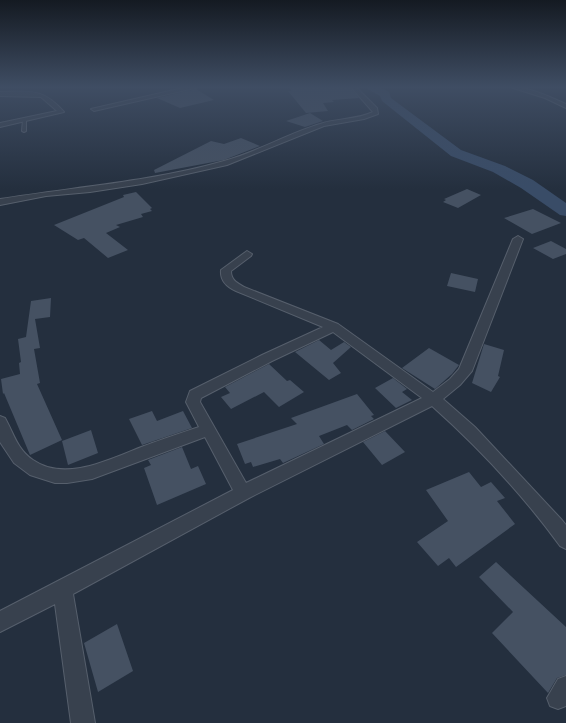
<svg xmlns="http://www.w3.org/2000/svg" width="566" height="723" font-family="'Exo 2',sans-serif">
<rect width="100%" height="100%" fill="#242f3e"/>
<g fill="none" stroke-linecap="round" stroke-linejoin="round">
<path fill="#394c67" fill-rule="evenodd" d="M 364,87 L 379,87 L 389,92 L 391,98 L 461,150 L 505,166 L 533,180 L 566,203 L 566,216 L 560,215 L 521,188 L 493,172 L 451,156 L 382,101 L 380,96 Z"/>
</g>
<path fill="#455162" d="M 289,87 L 350,87 L 359,98 L 332,100 L 334,102 L 323,103 L 328,111 L 306,113 L 288,91 L 292,91 Z
M 196,89 L 214,100 L 180,108 L 157,98 Z
M 310,113 L 323,121 L 305,127 L 286,121 Z
M 241,138 L 260,146 L 224,160 L 155,173 L 154,170 L 211,141 L 224,144 Z
M 467,189 L 481,195 L 458,208 L 443,202 L 446,200 L 444,199 Z
M 136,192 L 152,208 L 150,209 L 152,211 L 141,214 L 143,217 L 116,225 L 120,227 L 106,233 L 128,250 L 108,258 L 84,238 L 78,240 L 54,225 L 124,197 L 123,195 Z
M 533,209 L 561,223 L 532,234 L 504,218 Z
M 551,241 L 566,249 L 566,254 L 553,259 L 533,248 Z
M 451,273 L 478,279 L 475,292 L 447,286 Z
M 51,298 L 50,317 L 35,319 L 40,348 L 34,349 L 40,383 L 37,384 L 62,440 L 30,455 L 4,393 L 3,394 L 1,379 L 20,374 L 19,363 L 21,362 L 18,339 L 26,337 L 31,301 Z
M 319,340 L 331,350 L 344,342 L 351,347 L 333,363 L 341,373 L 329,380 L 295,352 Z
M 484,344 L 504,350 L 498,376 L 500,377 L 491,392 L 472,383 Z
M 429,348 L 459,365 L 452,374 L 435,389 L 402,368 Z
M 269,364 L 287,381 L 290,380 L 304,392 L 279,407 L 264,392 L 231,409 L 221,397 L 230,393 L 225,387 Z
M 393,378 L 407,389 L 402,392 L 412,400 L 396,408 L 375,388 Z
M 357,394 L 374,415 L 371,416 L 374,419 L 352,430 L 347,425 L 319,436 L 324,444 L 283,463 L 280,459 L 253,467 L 251,462 L 245,464 L 237,444 L 297,424 L 291,418 Z
M 152,411 L 157,421 L 183,411 L 192,428 L 142,445 L 129,419 Z
M 91,430 L 98,453 L 68,465 L 62,441 Z
M 385,431 L 405,452 L 382,465 L 363,442 Z
M 182,447 L 191,469 L 198,466 L 206,484 L 157,505 L 144,468 L 151,465 L 148,460 Z
M 469,472 L 481,487 L 491,482 L 505,498 L 497,501 L 515,524 L 456,567 L 449,558 L 438,566 L 417,542 L 448,521 L 426,490 Z
M 496,562 L 566,627 L 566,675 L 557,678 L 548,693 L 492,633 L 513,612 L 479,577 Z
M 117,624 L 133,671 L 98,692 L 84,643 Z"/>
<g fill="none" stroke-linecap="round" stroke-linejoin="round">
<defs>
<path id="service" d="M 23,119 L 26,120 L 26,131 L 24,132 L 22,131 Z"/>
<path id="minor" d="M 187,87 L 199,87 L 94,111 L 91,109 Z
M 351,87 L 356,87 L 377,108 L 378,114 L 364,119 L 324,126 L 227,165 L 142,184 L 90,192 L 46,196 L 0,205 L 0,199 C 75,187 150,182 224,161 C 257,152 287,134 320,124 C 337,118 356,120 373,112 Z
M 510,87 C 529,87 548,96 566,104 L 566,108 L 545,98 Z
M 0,92 C 30,92 42,87 64,112 L 0,127 L 0,123 L 57,111 L 41,97 L 0,96 Z
M 518,236 L 523,239 L 472,371 L 460,385 L 443,399 L 475,427 L 561,519 L 566,525 L 566,549 L 560,546 C 523,495 479,448 432,406 L 249,498 L 73,594 L 95,723 L 71,723 L 55,604 L 0,632 L 0,611 L 233,490 L 205,437 L 92,479 L 67,483 L 55,483 L 30,475 L 14,463 L 0,442 L 0,416 L 5,418 C 14,434 17,449 33,460 C 66,483 112,458 144,446 C 162,439 181,433 199,427 L 186,402 L 190,391 L 262,355 L 323,327 L 236,291 C 227,287 220,281 221,270 L 247,251 L 252,254 L 251,256 L 231,271 C 231,280 237,283 244,287 L 338,324 L 433,392 L 450,379 L 459,369 L 513,239 ZM 333,332 L 422,398 L 246,483 L 200,402 L 201,398 L 272,361 Z
M 566,676 L 566,706 L 558,709 L 550,706 L 547,698 L 558,679 Z"/>
</defs>
<use href="#service" stroke="#565f6c" stroke-width="2"/>
<use href="#minor" stroke="#565f6c" stroke-width="2"/>
<use href="#service" fill="#38414e" fill-rule="evenodd"/>
<use href="#minor" fill="#38414e" fill-rule="evenodd"/>
</g>
<linearGradient id="sky" x2="0" y2="1"><stop stop-color="#141a22"/><stop offset="0.46" stop-color="#3f4d63"/><stop offset="1" stop-color="#3f4d63" stop-opacity="0"/></linearGradient>
<rect width="566" height="189" fill="url(#sky)"/>
</svg>
